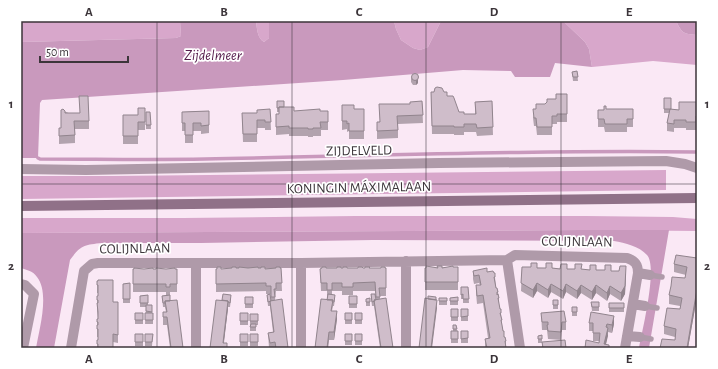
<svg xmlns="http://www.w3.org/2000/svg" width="718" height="369" font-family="'Alegreya Sans',sans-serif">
<rect width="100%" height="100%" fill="#fae8f5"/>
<path fill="#d8a7cb" d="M 21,21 L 180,21 L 181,36 L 176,38 L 21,42 Z
M 256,21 L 269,21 L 269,38 L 264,42 C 257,38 257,28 256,21 Z
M 394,21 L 441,21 L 428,47 L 420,50 L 413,48 L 401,40 L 396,29 Z
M 563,21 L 676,21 C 682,33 683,34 697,35 L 697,65 L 653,61 L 592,67 L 589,49 L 585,42 Z
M 666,170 L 666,190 L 21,199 L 21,176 L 114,176 Z
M 356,216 L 586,216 L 673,217 L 697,219 L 697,231 L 581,230 L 21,233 L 21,218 L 183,218 Z"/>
<path fill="#c999bd" d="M 180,21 L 256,21 C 257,28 257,38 264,42 L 269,38 L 269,21 L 394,21 L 396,29 L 401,40 L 413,48 L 420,50 L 428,47 L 441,21 L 563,21 L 585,42 L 589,49 L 592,67 L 555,63 L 550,77 L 515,77 L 511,71 L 463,70 L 343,80 L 42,100 L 40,103 L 38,158 L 21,158 L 21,42 L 176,38 L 181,36 Z
M 676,21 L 697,21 L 697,35 C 683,34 682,33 676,21 Z
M 581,230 L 669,230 L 649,348 L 639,348 C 642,331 658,267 647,255 C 639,246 625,243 614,241 L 373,240 L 201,243 L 102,243 C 84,245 81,245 70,260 L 54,348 L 36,348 C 39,330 50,293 37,277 C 33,271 27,270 21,268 L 21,233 Z"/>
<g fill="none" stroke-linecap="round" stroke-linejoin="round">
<path stroke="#c999bd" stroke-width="3.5" d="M 38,158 L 40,159 C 95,159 150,160 205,159 C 369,156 533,150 697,152"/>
<path stroke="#af9aa9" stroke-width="5.5" d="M 650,275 L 662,277
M 645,306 L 657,308
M 640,337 L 651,339"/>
<path stroke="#af9aa9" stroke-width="10" d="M 21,169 L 86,170 L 439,163 L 666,161 L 685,164 L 697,168
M 507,260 L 520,348
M 406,261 L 406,348
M 196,263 L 196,348
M 301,263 L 301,348
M 638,273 L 650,275
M 21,284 L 25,285 L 34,294 L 23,348
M 633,304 L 645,306
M 627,336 L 640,337
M 71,348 L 84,271 L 92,264 L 98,263 L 301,263 L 507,260 L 515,255 L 627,258 C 635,261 638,264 638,273 L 625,348"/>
<path stroke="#907188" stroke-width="10" d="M 21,206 L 697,198"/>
</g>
<path fill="#b2a3ae" d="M 577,71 L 578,81 L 573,81 L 572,72 Z
M 418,76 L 418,83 L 416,85 L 413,85 L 411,82 L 411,78 Z
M 431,92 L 444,92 L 459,112 L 464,114 L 475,114 L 475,102 L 492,101 L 493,135 L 477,136 L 476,132 L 464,132 L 464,135 L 454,135 L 454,134 L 432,134 Z
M 567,94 L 567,122 L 557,122 L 557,124 L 552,124 L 552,135 L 537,135 L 536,126 L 534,126 L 533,118 L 536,109 L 545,104 Z
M 664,98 L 671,109 L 679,110 L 679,102 L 697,102 L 697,124 L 696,124 L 696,130 L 686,130 L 686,128 L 674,128 L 674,132 L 667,131 L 667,123 L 669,113 L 664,113 Z
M 277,101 L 284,107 L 294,111 L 328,111 L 328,130 L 321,130 L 321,136 L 313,136 L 313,137 L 308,137 L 308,136 L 289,136 L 289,134 L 276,135 L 276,114 L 279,114 L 279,112 L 277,112 Z
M 422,101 L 423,123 L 398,124 L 398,138 L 377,139 L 377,122 L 379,122 L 410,104 Z
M 342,105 L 354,109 L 364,109 L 364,139 L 349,139 L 349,131 L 347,132 L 347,129 L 342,130 Z
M 145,108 L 145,130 L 138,130 L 138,144 L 123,144 L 123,115 L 138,115 Z
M 270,109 L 271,130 L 265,130 L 265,128 L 257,128 L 257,142 L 243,142 L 242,113 L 257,113 Z
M 633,109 L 633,127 L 627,127 L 627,132 L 605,132 L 604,127 L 598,127 L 598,110 Z
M 61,110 L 89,121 L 89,129 L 75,129 L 75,143 L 59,144 L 59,128 L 61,128 Z
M 209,111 L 209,133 L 201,134 L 201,131 L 193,131 L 193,143 L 185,143 L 185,131 L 182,131 L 182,112 Z
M 146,112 L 150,112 L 151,129 L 146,129 Z
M 697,258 L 697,297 L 688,348 L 675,340 L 675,337 L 664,334 L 664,326 L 680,309 L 680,306 L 669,304 L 669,295 L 685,278 L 686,275 L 674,272 L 674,264 Z
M 458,267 L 458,290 L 425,290 L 425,268 Z
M 522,267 L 611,271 L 626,274 L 625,294 L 621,301 L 610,294 L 607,301 L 596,293 L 592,300 L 581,293 L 577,299 L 566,292 L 563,299 L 551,292 L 548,298 L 537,291 L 533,298 L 521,291 Z
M 281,268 L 282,291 L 276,291 L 275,300 L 288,348 L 269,348 L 268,333 L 273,332 L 270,306 L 268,306 L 267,295 L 271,298 L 271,294 L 266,294 L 266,291 L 216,292 L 216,269 Z
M 386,268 L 386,296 L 380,296 L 380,299 L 393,348 L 380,348 L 374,306 L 372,306 L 371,298 L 371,294 L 376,299 L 375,291 L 353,291 L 353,295 L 342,295 L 342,291 L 332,291 L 332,294 L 335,299 L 334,306 L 333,306 L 332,311 L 337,319 L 334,340 L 329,340 L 328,348 L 315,348 L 327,300 L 327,291 L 321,291 L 320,269 Z
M 133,269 L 177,269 L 177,292 L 170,292 L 170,301 L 183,348 L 170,348 L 167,325 L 163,325 L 163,312 L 166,312 L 165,307 L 163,307 L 162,296 L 166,295 L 166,292 L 133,292 Z
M 473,271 L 494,273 L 495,277 L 496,288 L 498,292 L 499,298 L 499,306 L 500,309 L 501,313 L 502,326 L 504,337 L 506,341 L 506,348 L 485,348 L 485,339 L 488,338 L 483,303 L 477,304 L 476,293 L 476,285 L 480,285 L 479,283 L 474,284 L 473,279 Z
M 97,281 L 113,302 L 118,335 L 118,343 L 113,342 L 113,348 L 97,348 L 97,340 L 98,340 L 98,337 L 97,337 L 97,319 L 98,319 L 97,311 L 97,296 L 98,296 L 98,293 L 97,293 Z
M 130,283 L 130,303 L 123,303 L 123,284 Z
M 461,287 L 468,287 L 469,303 L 463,303 L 463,299 L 461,299 Z
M 148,295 L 148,305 L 152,305 L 152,313 L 153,313 L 153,324 L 145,324 L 146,307 L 140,307 L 140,296 Z
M 349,296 L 357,296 L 357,308 L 349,308 Z
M 245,297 L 253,297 L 253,308 L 245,308 Z
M 458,297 L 458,305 L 450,305 L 450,298 Z
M 439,298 L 447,298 L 447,305 L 439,305 Z
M 231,299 L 230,307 L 228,307 L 224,343 L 227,348 L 210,348 L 222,300 Z
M 366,299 L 370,302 L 370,306 L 366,306 Z
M 553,300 L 558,300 L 558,309 L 553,309 Z
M 591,302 L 599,302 L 599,311 L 592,311 Z
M 609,303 L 624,303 L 624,312 L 609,312 Z
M 572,307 L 577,307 L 577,316 L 572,316 Z
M 451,309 L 458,309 L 458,321 L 451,321 Z
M 461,309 L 468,309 L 468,321 L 461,321 Z
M 135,313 L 143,313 L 143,324 L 135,324 Z
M 240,313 L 248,313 L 248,325 L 240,325 Z
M 345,313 L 352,313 L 352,324 L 345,324 Z
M 355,313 L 362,313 L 362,324 L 355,324 Z
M 541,313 L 566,322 L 566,330 L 562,330 L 561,340 L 548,339 L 547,330 L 542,330 Z
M 250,314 L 258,314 L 258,325 L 256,325 L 256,331 L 250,331 Z
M 589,323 L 614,324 L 612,333 L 608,332 L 606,344 L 609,348 L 599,343 L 599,341 L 593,341 L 593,331 L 589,331 Z
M 453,325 L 456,325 L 457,331 L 458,331 L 458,343 L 451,343 L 451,331 L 453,331 Z
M 461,331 L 468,331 L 468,343 L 461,343 Z
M 135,334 L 143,334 L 143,346 L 135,346 Z
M 145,334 L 153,334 L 152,346 L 145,346 Z
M 240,334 L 248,334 L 248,346 L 240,346 Z
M 250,334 L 258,334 L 258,346 L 250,346 Z
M 345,334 L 352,334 L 352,345 L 345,345 Z
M 355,334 L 362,334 L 362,345 L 355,345 Z
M 542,335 L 542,342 L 566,348 L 542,348 L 542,343 L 538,343 L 538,336 Z"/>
<path fill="#91848d" d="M 418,79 L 418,83 L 416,85 L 416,80 Z
M 626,274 L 625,294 L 621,301 L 621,293 Z
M 537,283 L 537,291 L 533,298 L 533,290 Z
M 551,284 L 551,292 L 548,298 L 548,290 Z
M 566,284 L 566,292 L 563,299 L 563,291 Z
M 581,285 L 581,293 L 577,299 L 577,291 Z
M 596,285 L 596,293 L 592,300 L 592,292 Z
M 610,286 L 610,294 L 607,301 L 607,293 Z
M 697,289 L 697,297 L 688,348 L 687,348 Z
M 437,300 L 437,308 L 432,348 L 431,348 Z
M 228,301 L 228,309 L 223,348 L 223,343 Z
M 337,311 L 337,319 L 334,340 L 334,332 Z
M 614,316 L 614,324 L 612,333 L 612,325 Z
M 607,324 L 608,336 L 605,348 L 604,344 Z
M 329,332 L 328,348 L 327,348 Z"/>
<path fill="#cfbdca" stroke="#91848d" d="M 577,71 L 578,77 L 573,77 L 572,72 Z
M411.5 77a3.5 3.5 0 1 1 7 0a3.5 3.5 0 1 1-7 0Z
M 437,87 L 442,88 L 444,92 L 447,92 L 447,96 L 453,96 L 454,98 L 459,112 L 464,112 L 464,114 L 476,114 L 475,102 L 492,101 L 493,127 L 477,128 L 476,124 L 464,124 L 464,127 L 454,127 L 454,126 L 432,126 L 431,92 L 434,92 L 435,88 Z
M 556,94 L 567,94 L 567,114 L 557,114 L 557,116 L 552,116 L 552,127 L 537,127 L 536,118 L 534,118 L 533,109 L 536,109 L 536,104 L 545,104 L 547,102 L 547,99 L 556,99 Z
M 79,96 L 88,96 L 89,121 L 74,121 L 75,135 L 59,136 L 59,128 L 61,128 L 61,110 L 63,109 L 65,111 L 65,113 L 80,113 Z
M 664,98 L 671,98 L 671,109 L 664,109 Z
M 277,101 L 284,101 L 284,107 L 279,107 L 279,108 L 277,108 Z
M 422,101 L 423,115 L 397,116 L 398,130 L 377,131 L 377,122 L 380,122 L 379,104 L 410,104 L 410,102 Z
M 679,102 L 697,102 L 697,116 L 696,116 L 696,122 L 686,122 L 686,120 L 674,120 L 674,124 L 667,123 L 670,109 L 679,110 Z
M 342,105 L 354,105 L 354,109 L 364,109 L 364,131 L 349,131 L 349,123 L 347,124 L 347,121 L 342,121 Z
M 604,106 L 606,106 L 606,109 L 633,109 L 633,119 L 627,119 L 627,124 L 605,124 L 604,119 L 598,119 L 598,110 L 604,110 Z
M 279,107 L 294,107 L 294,111 L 320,109 L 320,111 L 328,111 L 328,122 L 320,122 L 321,128 L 313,128 L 313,129 L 308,129 L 308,128 L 289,128 L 289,126 L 276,127 L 276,114 L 279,114 Z
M 138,108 L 145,108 L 145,122 L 138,122 L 138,136 L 123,136 L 123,115 L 138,115 Z
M 270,109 L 271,122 L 265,122 L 265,120 L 257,120 L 257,134 L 243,134 L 242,113 L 257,113 L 257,110 Z
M 209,111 L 209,125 L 201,126 L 201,123 L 193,123 L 193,135 L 185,135 L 185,123 L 182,123 L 182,112 Z
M 146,112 L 150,112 L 151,125 L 146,125 Z
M 676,255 L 697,258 L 697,289 L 687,348 L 660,348 L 662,339 L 675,340 L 676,329 L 664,326 L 667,308 L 680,309 L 682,298 L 669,295 L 671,286 L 672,277 L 685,278 L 687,267 L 674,264 Z
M 531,263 L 537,263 L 537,268 L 546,268 L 546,263 L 552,263 L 552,268 L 560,269 L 561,264 L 567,264 L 567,269 L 575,269 L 575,264 L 582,264 L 581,269 L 590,270 L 590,265 L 596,265 L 596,270 L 605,270 L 605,265 L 611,265 L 611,271 L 619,271 L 620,266 L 626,266 L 625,286 L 621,293 L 610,286 L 607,293 L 596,285 L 592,292 L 581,285 L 577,291 L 566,284 L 563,291 L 551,284 L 548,290 L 537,283 L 533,290 L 521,283 L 522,267 L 531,267 Z
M 426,266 L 438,268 L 437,266 L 442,266 L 442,268 L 453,266 L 453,267 L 458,267 L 458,282 L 425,282 L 425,268 L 426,268 Z
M 217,267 L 221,267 L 221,269 L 232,268 L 232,267 L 236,267 L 236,268 L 239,268 L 239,267 L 248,268 L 258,267 L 258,268 L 261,268 L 261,267 L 265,267 L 265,269 L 276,268 L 276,267 L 280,267 L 280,268 L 281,268 L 282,283 L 276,283 L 276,289 L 274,289 L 275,297 L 271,297 L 271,286 L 266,286 L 266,283 L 216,284 L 216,269 L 217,269 Z
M 322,267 L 326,267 L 326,268 L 337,268 L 337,267 L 341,267 L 341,268 L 343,268 L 343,267 L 347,267 L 347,268 L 358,268 L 358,267 L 362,267 L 363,268 L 365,268 L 365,267 L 370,267 L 369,268 L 381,268 L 381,267 L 385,267 L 385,268 L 386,268 L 386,288 L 379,288 L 380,297 L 376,297 L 375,282 L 353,283 L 353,287 L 342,287 L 342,283 L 332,283 L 332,290 L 327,290 L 327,283 L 321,283 L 320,269 L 322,268 Z
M 134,268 L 144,269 L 153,268 L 153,269 L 156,269 L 156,268 L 166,269 L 175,268 L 175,269 L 177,269 L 177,284 L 170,284 L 170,287 L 166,287 L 166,284 L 133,284 L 133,269 L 134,269 Z
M 487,268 L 487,272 L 493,271 L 494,273 L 495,273 L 495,277 L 494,277 L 496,288 L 497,288 L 498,292 L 497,292 L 497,295 L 498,294 L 499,298 L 498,298 L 500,309 L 501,309 L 501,313 L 500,313 L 502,320 L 501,320 L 502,325 L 503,331 L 504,331 L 504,337 L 505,337 L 506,341 L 505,341 L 506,348 L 487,348 L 485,339 L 490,338 L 483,295 L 477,296 L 476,285 L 481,285 L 479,275 L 474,276 L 473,271 Z
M 98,280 L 113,280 L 113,302 L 118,302 L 118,335 L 113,334 L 113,348 L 98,348 L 98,344 L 97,344 L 97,340 L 98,340 L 98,329 L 97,329 L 97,325 L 98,325 L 98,322 L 97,322 L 97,319 L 98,319 L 98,312 L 97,303 L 98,303 L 98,300 L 97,300 L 97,296 L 98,296 L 98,285 L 97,285 L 97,281 L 98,281 Z
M 130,283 L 130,299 L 123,299 L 123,284 Z
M 461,287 L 468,287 L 469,299 L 463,299 L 463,294 L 461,295 Z
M 223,294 L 231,295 L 230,303 L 228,302 L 228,301 L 222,300 Z
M 270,294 L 271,301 L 268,302 L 267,295 Z
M 328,294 L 335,295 L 334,302 L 332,302 L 333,300 L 327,300 Z
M 371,294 L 375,294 L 376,300 L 374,300 L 375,301 L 372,302 Z
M 148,295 L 148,303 L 140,303 L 140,296 Z
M 170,295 L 170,301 L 165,301 L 165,303 L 163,303 L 162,296 Z
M 349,296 L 357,296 L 357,304 L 349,304 Z
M 428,296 L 436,297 L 436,300 L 428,299 Z
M 245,297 L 253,297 L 253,304 L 245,304 Z
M 458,297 L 458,301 L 450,301 L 450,298 Z
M 370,298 L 370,302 L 366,302 L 366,299 Z
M 386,298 L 393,348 L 381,348 L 374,300 Z
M 425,298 L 437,300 L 431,348 L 419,348 Z
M 439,298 L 447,298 L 447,301 L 439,301 Z
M 282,299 L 288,348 L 276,348 L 275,342 L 270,343 L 268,333 L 274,332 L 270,301 Z
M 321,299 L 333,300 L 331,311 L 337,311 L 334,332 L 329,332 L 327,348 L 315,348 Z
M 177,300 L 183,348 L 171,348 L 167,317 L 163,317 L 163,312 L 167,312 L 165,301 Z
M 216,300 L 228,301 L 223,343 L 227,343 L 227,348 L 210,348 Z
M 553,300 L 558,300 L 558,305 L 553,305 Z
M 591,302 L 599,302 L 599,307 L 592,307 Z
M 609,303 L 624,303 L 624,308 L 609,308 Z
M 146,305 L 152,305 L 152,312 L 146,311 Z
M 572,307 L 577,307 L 577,312 L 572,312 Z
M 451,309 L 458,309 L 458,317 L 451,317 Z
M 461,309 L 468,309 L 468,316 L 461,317 Z
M 564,311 L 566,322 L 562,322 L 561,332 L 548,331 L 547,325 L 548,325 L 548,322 L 542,322 L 541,313 Z
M 591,312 L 614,316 L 612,325 L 607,324 L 606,327 L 608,328 L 604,344 L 609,345 L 609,348 L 585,348 L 586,340 L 599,343 L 600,333 L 593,333 L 593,323 L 589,323 Z
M 135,313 L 143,313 L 143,320 L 135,320 Z
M 145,313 L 153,313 L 153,320 L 145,320 Z
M 240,313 L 248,313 L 248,321 L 240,321 Z
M 345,313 L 352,313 L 352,320 L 345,320 Z
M 355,313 L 362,313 L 362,320 L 355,320 Z
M 250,314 L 258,314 L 258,321 L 250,321 Z
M 251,324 L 256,324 L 256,327 L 250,327 Z
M 453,325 L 456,325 L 457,329 L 453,329 Z
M 451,331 L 458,331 L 458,339 L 451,339 Z
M 461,331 L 468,331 L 468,338 L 461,339 Z
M 135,334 L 143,334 L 143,342 L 135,342 Z
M 145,334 L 153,334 L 152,342 L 145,342 Z
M 240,334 L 248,334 L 248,342 L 240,342 Z
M 250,334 L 258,334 L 258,342 L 250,342 Z
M 345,334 L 352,334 L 352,341 L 345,341 Z
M 355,334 L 362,334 L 362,341 L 355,341 Z
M 542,335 L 542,339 L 538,339 L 538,336 Z
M 565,340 L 566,348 L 543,348 L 542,342 Z"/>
<path fill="none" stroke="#3c353a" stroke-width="1" stroke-opacity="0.55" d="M 157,21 L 157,348M 292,21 L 292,348M 426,21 L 426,348M 561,21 L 561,348M 21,184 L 697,184"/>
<g text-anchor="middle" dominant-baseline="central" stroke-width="3.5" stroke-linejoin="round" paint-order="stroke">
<g font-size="14" fill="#3c353a" stroke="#fff">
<text transform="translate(359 151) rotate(-1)">ZIJDELVELD</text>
<text transform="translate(359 188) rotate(-1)">KONINGIN MÁXIMALAAN</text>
<text transform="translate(577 242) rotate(1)">COLIJNLAAN</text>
<text transform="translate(135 249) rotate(-1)">COLIJNLAAN</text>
</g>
<g font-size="15" font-style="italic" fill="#541b4a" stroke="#fff">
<text x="213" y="55">Zijdelmeer</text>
</g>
</g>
<rect width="718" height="369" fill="none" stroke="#ffffff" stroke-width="44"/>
<path d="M40 56v6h88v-6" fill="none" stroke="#3c353a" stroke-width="2"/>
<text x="46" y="56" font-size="12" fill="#3c353a" stroke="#ffffff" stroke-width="3" paint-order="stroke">50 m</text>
<rect x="22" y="22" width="674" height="325" fill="none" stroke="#3c353a" stroke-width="1.5"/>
<g font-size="13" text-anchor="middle" font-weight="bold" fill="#3c353a">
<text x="89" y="16">A</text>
<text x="224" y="16">B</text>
<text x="359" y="16">C</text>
<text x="494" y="16">D</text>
<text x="629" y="16">E</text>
<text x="11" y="108">1</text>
<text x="707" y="108">1</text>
<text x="11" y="270">2</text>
<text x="707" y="270">2</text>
<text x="89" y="363">A</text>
<text x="224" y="363">B</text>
<text x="359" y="363">C</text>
<text x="494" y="363">D</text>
<text x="629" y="363">E</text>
</g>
</svg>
